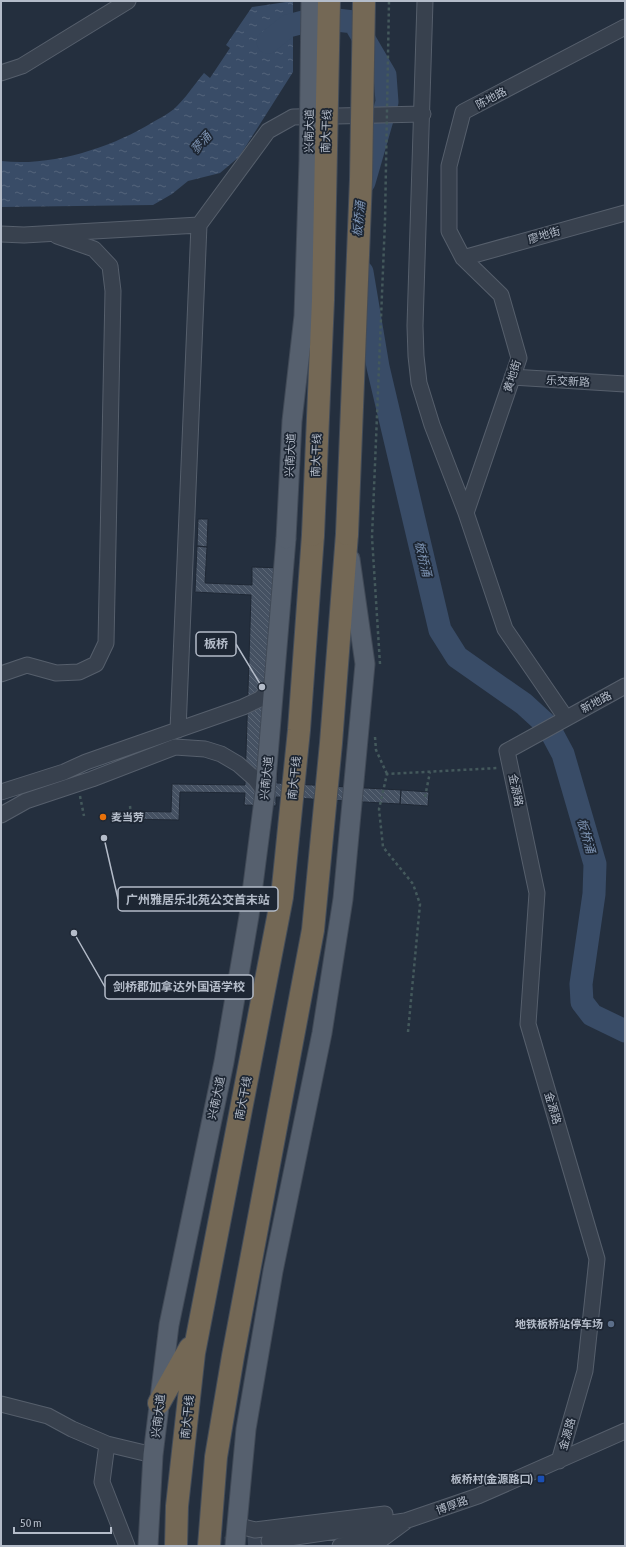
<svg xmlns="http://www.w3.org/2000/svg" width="626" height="1547" font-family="'Asap Condensed','Noto Sans SC',sans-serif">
<defs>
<pattern id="water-ripples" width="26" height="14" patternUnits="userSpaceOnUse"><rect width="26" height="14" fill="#394c67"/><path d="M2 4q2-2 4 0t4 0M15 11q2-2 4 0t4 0" fill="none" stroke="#53647b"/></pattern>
<pattern id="building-back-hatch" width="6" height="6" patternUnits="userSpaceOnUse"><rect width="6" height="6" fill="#455162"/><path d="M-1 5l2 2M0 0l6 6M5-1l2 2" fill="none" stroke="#5d6877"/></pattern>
</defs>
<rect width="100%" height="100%" fill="#242f3e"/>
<path fill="url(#water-ripples)" d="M 293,1 L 293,72 L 239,157 L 220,173 L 188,181 L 172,194 L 153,205 L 1,207 L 1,161 C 51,167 111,148 153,122 C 160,118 168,114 174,109 C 185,99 194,85 204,73 L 210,78 L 230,48 L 226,45 L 252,7 Z"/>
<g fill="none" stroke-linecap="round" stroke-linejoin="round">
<path stroke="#394c67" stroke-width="23" d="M 268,42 L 288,26 L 319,18 L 354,22 L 385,75 L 387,102 L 364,182
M 362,272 L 378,367 L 440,630 L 457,657 L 524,704 L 548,726 L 563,754 L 595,864 L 594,894 L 581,984 L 582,1002 L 592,1015 L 625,1031"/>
</g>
<path fill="url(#building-back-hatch)" stroke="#1f2835" d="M 198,519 L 208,519 L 207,547 L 197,546 Z
M 197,546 L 207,547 L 205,583 L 252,585 L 252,567 L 284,568 L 277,783 L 401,790 L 400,804 L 276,797 L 276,806 L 244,805 L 245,793 L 180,792 L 179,820 L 124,819 L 125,811 L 171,812 L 172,784 L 245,785 L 251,595 L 195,592 Z
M 401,790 L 429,792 L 428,806 L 400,804 Z"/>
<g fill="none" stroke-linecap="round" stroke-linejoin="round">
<path stroke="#3a4453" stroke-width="15" stroke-dasharray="15 8" stroke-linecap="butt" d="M 202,1546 L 269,1541"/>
<defs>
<path id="minor" d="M 425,1 L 415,326 L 416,356 L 419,383 L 432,425 L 466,513 L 505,629 L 566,718
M 1,73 L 22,66 L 128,1
M 199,225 L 268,131 L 293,117 L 423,114
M 1,234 L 24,235 L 199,225 L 178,730
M 463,258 L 625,213
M 512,377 L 625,384
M 466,513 L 519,358 L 501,295 L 463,258 L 449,231 L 449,166 L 463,112 L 625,27
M 1,674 L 27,665 L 56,673 L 79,672 L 96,664 L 106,643 L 113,291 L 110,266 L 94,249 L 57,236
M 1,792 L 64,772 L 86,762 L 243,707 L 260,699 L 274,684
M 1,815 L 26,801 L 92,779 L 175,747 L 205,749 L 221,754 L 238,764 L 255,779 L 265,792
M 1,1404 L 48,1416 L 72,1429 L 107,1444 L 102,1482 L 127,1546
M 107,1444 L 153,1455
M 559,1461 L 585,1371 L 597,1259 L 528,1024 L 537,893 L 507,751 L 625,686
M 236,1525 L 255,1530 L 385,1514
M 269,1541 L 405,1521 L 478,1496 L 625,1431
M 340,1546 L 382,1539 L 405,1522"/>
<path id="major" d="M 148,1546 L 153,1455 L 169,1325 L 224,1062 L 249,916 L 265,792 L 286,539
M 235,1546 L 246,1429 L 273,1271 L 322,1033 L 343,899 L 365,664 L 350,559"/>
<path id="highway" d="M 159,1403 L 190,1348
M 176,1546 L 177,1506 L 194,1353 L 282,897 L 299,730 L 313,535
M 209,1546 L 216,1457 L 233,1356 L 313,930 L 331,743 L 347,534"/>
</defs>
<use href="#minor" stroke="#565f6c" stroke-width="17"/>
<use href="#major" stroke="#414a57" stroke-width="21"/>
<use href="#highway" stroke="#434c59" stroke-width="24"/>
<path stroke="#44595c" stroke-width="2.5" stroke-dasharray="3 3" stroke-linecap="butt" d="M 375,737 L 376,750 L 387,774
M 80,796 L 84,816
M 425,797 L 430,772
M 130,806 L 131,815
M 408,1032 L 420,904 L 413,884 L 383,847 L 379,809 L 387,774 L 498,768"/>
<use href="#minor" stroke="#38414e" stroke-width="15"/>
<use href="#major" stroke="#56606e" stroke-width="19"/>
<use href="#highway" stroke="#746855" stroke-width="22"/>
<defs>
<path id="major-bridge" d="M 286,539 L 292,421 L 304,316 L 309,161 L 311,1"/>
<path id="highway-bridge" d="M 347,534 L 361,179 L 364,1
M 313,535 L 323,300 L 329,1"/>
</defs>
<use href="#major-bridge" stroke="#414a57" stroke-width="21" stroke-linecap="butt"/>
<use href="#highway-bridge" stroke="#434c59" stroke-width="24" stroke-linecap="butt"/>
<path stroke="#44595c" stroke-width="2.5" stroke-dasharray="3 3" stroke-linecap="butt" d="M 380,664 L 372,537 L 385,221 L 389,1"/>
<use href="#major-bridge" stroke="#56606e" stroke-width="19"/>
<use href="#highway-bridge" stroke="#746855" stroke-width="22"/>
</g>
<circle fill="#e8710a" stroke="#1d2633" stroke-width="1.5" cx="103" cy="817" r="4"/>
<circle fill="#5c6f8a" stroke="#1d2633" stroke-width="1.5" cx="611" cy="1324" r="4"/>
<rect fill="#1a4fb4" stroke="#1d2633" stroke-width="1.5" x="537" y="1475" width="8" height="8" rx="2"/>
<g text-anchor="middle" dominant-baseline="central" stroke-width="3.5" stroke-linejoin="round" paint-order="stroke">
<g font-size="11" fill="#b4bcc9" stroke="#1d2633">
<text transform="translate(491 98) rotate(-28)">陈地路</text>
<text transform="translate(309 131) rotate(-89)">兴南大道</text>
<text transform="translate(326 131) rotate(-88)">南大干线</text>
<text transform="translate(544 235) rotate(-16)">廖地街</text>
<text transform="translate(512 376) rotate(-73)">黄地街</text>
<text transform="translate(568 381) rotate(3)">乐交新路</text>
<text transform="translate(290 455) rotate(-87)">兴南大道</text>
<text transform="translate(316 455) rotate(-88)">南大干线</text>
<text transform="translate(596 702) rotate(-28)">新地路</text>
<text transform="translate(266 778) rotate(-84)">兴南大道</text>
<text transform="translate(294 778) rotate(-84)">南大干线</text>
<text transform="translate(516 790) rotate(78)">金源路</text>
<text transform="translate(216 1098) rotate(-78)">兴南大道</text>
<text transform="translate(243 1098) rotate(-79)">南大干线</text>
<text transform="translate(553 1108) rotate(74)">金源路</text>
<text transform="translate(158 1416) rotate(-83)">兴南大道</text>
<text transform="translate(187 1417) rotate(-84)">南大干线</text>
<text transform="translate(567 1434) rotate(-74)">金源路</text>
<text transform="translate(452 1505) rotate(-20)">博厚路</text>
</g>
<g font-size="11" font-weight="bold" fill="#b4bcc9" stroke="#1d2633" text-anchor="end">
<text x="111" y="817" text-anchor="start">麦当劳</text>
<text x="603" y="1324">地铁板桥站停车场</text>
<text x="533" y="1479">板桥村(金源路口)</text>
</g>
<g font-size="12" font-style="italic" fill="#7c92b1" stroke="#1d2633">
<text transform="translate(201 143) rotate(-48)">蓼涌</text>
<text transform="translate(359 219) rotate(-84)">板桥涌</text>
<text transform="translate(423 559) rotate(77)">板桥涌</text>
<text transform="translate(586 836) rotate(74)">板桥涌</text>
</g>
</g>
<path fill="none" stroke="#b4bcc9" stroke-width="1.5" d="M262 687L236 644M104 838L118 899M74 933L105 987"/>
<g fill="#b4bcc9" stroke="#1d2633" stroke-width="1.5">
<circle cx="262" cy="687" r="4"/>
<circle cx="104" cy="838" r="4"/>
<circle cx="74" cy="933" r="4"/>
</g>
<g fill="#1d2633" stroke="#b4bcc9" stroke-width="1.5">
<rect x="196" y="632" width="40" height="24" rx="4"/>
<rect x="118" y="887" width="160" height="24" rx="4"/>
<rect x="105" y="975" width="148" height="24" rx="4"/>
</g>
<g font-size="12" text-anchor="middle" font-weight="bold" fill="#b4bcc9">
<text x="216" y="648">板桥</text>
<text x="198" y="904">广州雅居乐北苑公交首末站</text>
<text x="179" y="991">剑桥郡加拿达外国语学校</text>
</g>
<rect width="626" height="1547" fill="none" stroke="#b4bcc9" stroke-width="4"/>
<path d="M14 1527v6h97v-6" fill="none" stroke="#b4bcc9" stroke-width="2"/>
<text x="20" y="1527" font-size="12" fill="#b4bcc9" stroke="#1d2633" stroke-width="3" paint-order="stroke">50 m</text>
</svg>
